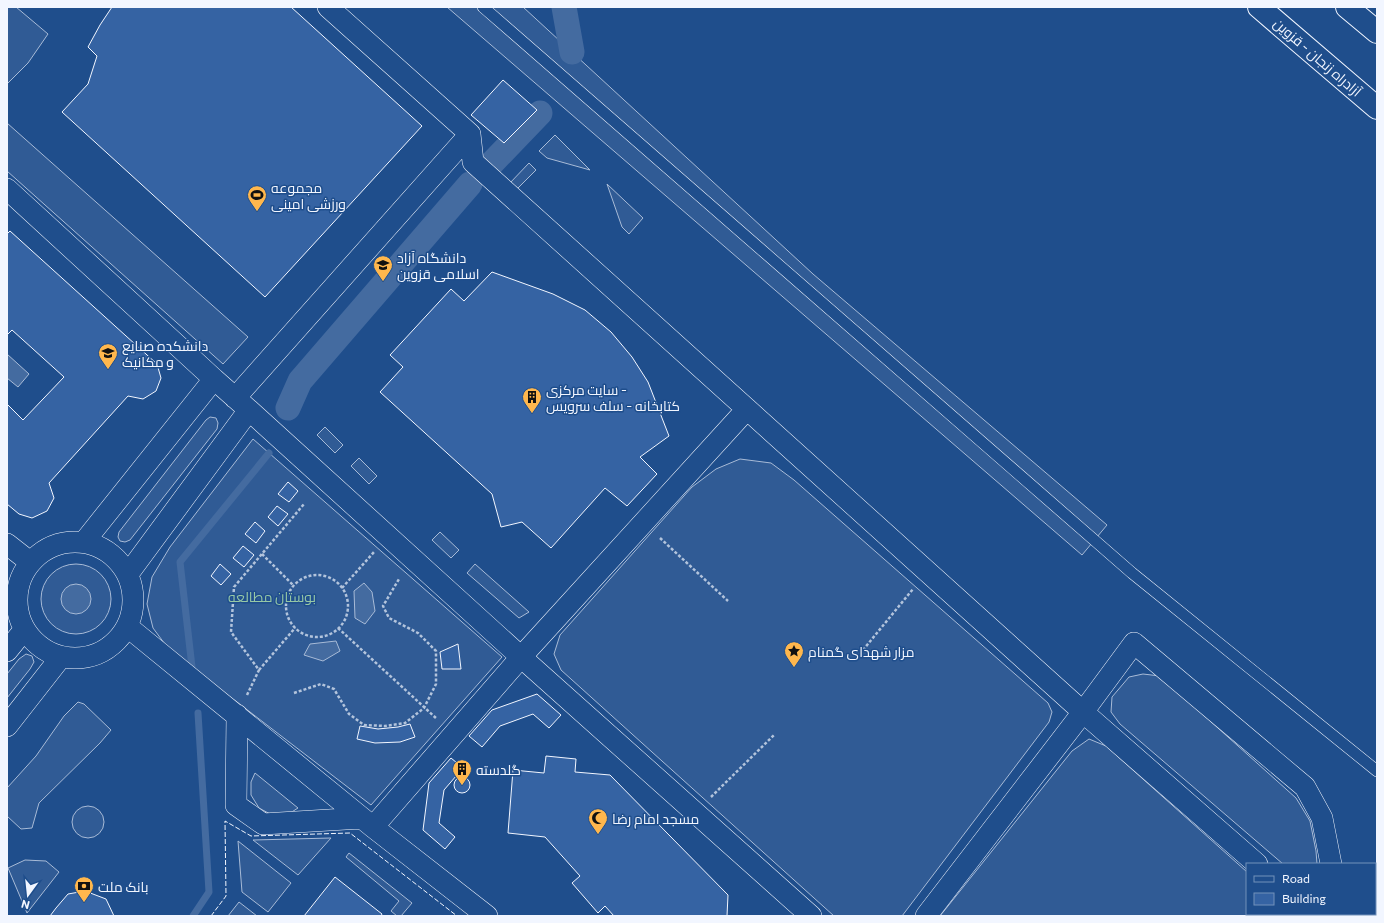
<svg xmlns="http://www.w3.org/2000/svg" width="1384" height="923" font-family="Commissioner,Cairo,sans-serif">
<rect width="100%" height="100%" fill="#1f4e8c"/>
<path fill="#305b95" stroke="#a8bbd7" d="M 7,7 L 16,7 L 48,34 L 28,63 L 7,84 Z
M 447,7 L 523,7 L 813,274 L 1107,525 L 1082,555 Z
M 7,123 L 248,337 L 223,364 L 7,171 Z
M 555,135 L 590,170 L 547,158 L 539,151 Z
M 529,163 L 536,170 L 516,190 L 509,184 Z
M 607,184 L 643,218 L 629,234 L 622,227 Z
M 210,417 L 216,418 L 218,423 L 217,429 L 130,540 L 125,542 L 120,541 L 118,537 L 119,532 L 206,420 Z
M 325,427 L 343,445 L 335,453 L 317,435 Z
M 253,439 L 502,657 L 371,805 L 237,702 L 173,655 L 153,628 L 147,604 L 152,577 L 170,547 Z
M 359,458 L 377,476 L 369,484 L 351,466 Z
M 740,459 L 771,463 L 794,480 L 1048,703 L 1052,712 L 1049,722 L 902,916 L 834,916 L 561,670 L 554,654 L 560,635 L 692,487 L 716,469 Z
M 440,532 L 459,550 L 451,558 L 432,540 Z
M 475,564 L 529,612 L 519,618 L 467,573 Z
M41 599a35 35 0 1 1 70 0a35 35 0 1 1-70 0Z
M 26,654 L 32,656 L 34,662 L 30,669 L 7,698 L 7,674 L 19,659 Z
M 1143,674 L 1160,676 L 1296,798 L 1310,821 L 1316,851 L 1317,864 L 1283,864 L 1120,724 L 1111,712 L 1112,697 L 1129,677 Z
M 78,702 L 84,704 L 111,730 L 100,743 L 39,803 L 32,828 L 21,829 L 7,816 L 7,788 L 36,756 L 64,716 Z
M 1089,739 L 1106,746 L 1247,872 L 1247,914 L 1295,914 L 1297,916 L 940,916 L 1072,751 Z
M 255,773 L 298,808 L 287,815 L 272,815 L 259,808 L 251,795 L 251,782 Z
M72 822a16 16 0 1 1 32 0a16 16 0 1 1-32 0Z
M 331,838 L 298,875 L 253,840 Z
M 238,841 L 291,883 L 268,912 L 242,892 Z
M 349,853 L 412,903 L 401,916 L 397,916 L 391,911 L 399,901 L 346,857 Z
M 25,860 L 46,861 L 59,872 L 27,913 L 8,868 Z
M 239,902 L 257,916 L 228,916 Z"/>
<path fill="#446ba0" stroke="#a8bbd7" d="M 7,354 L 29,374 L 18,387 L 7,378 Z
M 364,583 L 372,592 L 375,611 L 365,624 L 355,618 L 354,591 Z
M61 599a15 15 0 1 1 30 0a15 15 0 1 1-30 0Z
M 336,641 L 340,651 L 323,661 L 304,655 L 310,644 Z"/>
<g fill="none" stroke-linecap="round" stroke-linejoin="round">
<path stroke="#446ba0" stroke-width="7" d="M 192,667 L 180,562 L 269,453
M 193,916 L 209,892 L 198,713"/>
<path stroke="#446ba0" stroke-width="25" d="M 564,7 L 572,52
M 492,163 L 540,113
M 288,408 L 300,381 L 470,184"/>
</g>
<path fill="#3563a3" stroke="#f2f6ff" d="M 112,7 L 291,7 L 422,126 L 265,297 L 62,112 L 88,84 L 97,56 L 88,47 L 100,25 Z
M 503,80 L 537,110 L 504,143 L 471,115 Z
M 10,231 L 157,364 L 161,378 L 156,391 L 143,399 L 128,396 L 49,483 L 54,498 L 47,511 L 32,518 L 19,514 L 7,504 L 7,404 L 23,420 L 64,377 L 12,330 L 7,335 L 7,234 Z
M 492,272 L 553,294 L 585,310 L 611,332 L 632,357 L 648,382 L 669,436 L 640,457 L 657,474 L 627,506 L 605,488 L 551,548 L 522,522 L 501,527 L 492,494 L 380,392 L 403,367 L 390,355 L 451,289 L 464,301 Z
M 288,482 L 298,491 L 289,502 L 278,494 Z
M 277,506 L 288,514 L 278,526 L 268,517 Z
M 255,522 L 265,531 L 256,543 L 245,534 Z
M 243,546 L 254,555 L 244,567 L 233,558 Z
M 220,564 L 231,574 L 221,585 L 211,576 Z
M 458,644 L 461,669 L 442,669 L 440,652 Z
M 537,694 L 561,715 L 549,728 L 533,714 L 500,726 L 482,747 L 469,736 L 492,710 Z
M 410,724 L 415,737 L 400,742 L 375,743 L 357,739 L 360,726 L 378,729 L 398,727 Z
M 546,756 L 576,759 L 575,772 L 610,775 L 728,895 L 727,916 L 614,916 L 605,906 L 598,913 L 572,883 L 580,876 L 545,837 L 508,833 L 513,770 L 544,773 Z
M 451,758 L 463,768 L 444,790 L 439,823 L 455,837 L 445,849 L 423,830 L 429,783 Z
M454 785a8 8 0 1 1 16 0a8 8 0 1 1-16 0Z
M 335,877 L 382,914 L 381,916 L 304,916 Z
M 85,891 L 106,899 L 114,916 L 50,916 L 56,908 L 68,894 Z"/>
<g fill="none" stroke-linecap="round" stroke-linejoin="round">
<defs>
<path id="lane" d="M 483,7 L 1132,573 L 1377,771"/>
<path id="street" d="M 328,7 L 470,134 L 473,162 L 1083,712 L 926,916
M 7,189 L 214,379
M 235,398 L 470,134
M 249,410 L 521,657 L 747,409
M17 600a58 58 0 1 1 116 0a58 58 0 1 1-116 0Z
M 84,542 L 214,379 L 249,410 L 128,574
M 7,544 L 30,562
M 128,627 L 373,827 L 487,916
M 7,651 L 24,630
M 237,715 L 236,805 L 263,824 L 362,818
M 7,726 L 61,657
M 373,827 L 521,657 L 811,916
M 1257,864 L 1083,712 L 1134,643 L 1305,787 L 1322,818 L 1331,864
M 1314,914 L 1316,916
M 1335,914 L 1335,916"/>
<path id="highway" d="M 1259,7 L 1377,108
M 1347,7 L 1377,32"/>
</defs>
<use href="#lane" stroke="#f2f6ff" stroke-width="12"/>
<use href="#street" stroke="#f2f6ff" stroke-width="22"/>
<use href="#highway" stroke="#f2f6ff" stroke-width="24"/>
<path stroke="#b3c4dc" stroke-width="2.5" stroke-dasharray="3 2" stroke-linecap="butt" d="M 660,538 L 728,601
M 262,554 L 293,585
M286 606a31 31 0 1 1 62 0a31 31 0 1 1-62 0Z
M 342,588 L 374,552
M 338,628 L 437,719
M 863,650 L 913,589
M 259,670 L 295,628
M 294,693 L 321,684 L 334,689 L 349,714 L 364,725 L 385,726 L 405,723 L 424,708 L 436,684 L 436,651 L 418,633 L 389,618 L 383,606 L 399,579
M 247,695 L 259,670 L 231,632 L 234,587 L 304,504
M 711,797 L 775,734"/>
<use href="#lane" stroke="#1f4e8c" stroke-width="11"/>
<use href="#street" stroke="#1f4e8c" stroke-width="21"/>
<use href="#highway" stroke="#1f4e8c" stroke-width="22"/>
<path stroke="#f2f6ff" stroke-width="1" stroke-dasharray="5 2" stroke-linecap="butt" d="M 211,916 L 226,896 L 225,821 L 251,836 L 350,833 L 457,916"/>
</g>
<defs>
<symbol id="stadium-pin" viewBox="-11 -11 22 30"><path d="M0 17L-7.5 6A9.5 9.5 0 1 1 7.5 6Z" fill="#ffb74d" stroke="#1f4e8c"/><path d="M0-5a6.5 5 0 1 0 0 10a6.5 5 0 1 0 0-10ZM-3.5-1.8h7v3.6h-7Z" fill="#111"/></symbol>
<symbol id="university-pin" viewBox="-11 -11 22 30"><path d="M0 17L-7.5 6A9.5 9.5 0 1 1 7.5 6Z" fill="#ffb74d" stroke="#1f4e8c"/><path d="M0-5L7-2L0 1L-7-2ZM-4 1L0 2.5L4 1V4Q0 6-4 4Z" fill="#111"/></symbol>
<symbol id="building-pin" viewBox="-11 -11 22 30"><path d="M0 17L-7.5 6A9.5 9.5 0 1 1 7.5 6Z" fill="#ffb74d" stroke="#1f4e8c"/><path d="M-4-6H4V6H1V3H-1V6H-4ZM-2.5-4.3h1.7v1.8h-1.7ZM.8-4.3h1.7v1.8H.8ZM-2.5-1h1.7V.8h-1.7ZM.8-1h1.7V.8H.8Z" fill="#111"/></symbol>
<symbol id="sight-pin" viewBox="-11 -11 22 30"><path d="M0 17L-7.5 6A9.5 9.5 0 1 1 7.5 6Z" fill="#ffb74d" stroke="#1f4e8c"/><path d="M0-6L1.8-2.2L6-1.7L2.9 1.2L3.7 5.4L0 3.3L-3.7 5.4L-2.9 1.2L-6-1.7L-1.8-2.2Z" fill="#111"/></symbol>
<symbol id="mosque-pin" viewBox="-11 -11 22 30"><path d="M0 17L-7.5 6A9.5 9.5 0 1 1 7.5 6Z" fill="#ffb74d" stroke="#1f4e8c"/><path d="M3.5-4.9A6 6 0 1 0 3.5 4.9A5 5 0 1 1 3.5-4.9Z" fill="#111"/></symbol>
<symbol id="bank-pin" viewBox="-11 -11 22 30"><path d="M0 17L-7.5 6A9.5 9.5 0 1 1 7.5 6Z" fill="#ffb74d" stroke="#1f4e8c"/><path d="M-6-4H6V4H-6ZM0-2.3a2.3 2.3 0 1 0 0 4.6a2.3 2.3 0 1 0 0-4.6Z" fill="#111"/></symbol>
</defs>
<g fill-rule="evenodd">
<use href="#stadium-pin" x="246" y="184" width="22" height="30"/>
<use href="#university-pin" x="372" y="254" width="22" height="30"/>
<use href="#university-pin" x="97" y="342" width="22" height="30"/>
<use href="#building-pin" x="521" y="386" width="22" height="30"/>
<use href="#sight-pin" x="783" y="640" width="22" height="30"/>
<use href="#building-pin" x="451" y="758" width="22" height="30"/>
<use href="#mosque-pin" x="587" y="807" width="22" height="30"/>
<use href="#bank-pin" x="73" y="875" width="22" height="30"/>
</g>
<g text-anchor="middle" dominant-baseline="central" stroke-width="3" stroke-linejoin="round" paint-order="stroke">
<g font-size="14" fill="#f2f6ff" stroke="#1f4e8c">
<text transform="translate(1318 57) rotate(41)">آزادراه زنجان - قزوین</text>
</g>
<g font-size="14" fill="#f2f6ff" stroke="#1f4e8c" text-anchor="start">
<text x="271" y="187">مجموعه<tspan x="271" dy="16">ورزشی امینی</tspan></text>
<text x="397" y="257">دانشگاه آزاد<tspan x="397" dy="16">اسلامی قزوین</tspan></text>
<text x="122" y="345">دانشکده صنایع<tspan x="122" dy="16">و مکانیک</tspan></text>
<text x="546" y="389">سایت مرکزی -<tspan x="546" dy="16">کتابخانه - سلف سرویس</tspan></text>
<text x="808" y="651">مزار شهدای گمنام</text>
<text x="476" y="769">گلدسته</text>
<text x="612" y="818">مسجد امام رضا</text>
<text x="98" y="886">بانک ملت</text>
</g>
<g font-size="14" fill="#97c8a6" stroke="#1f4e8c">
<text x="272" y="596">بوستان مطالعه</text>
</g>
</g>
<rect width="1384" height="923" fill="none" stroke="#f2f6ff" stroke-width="16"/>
<rect x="1246" y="863" width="130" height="52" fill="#1f4e8c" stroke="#7391ba"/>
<rect x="1254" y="876" width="20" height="6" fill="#1f4e8c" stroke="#7391ba"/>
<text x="1282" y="883" font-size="12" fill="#f2f6ff">Road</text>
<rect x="1254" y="893" width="20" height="12" fill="#3563a3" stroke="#7391ba"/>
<text x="1282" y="903" font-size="12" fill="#f2f6ff">Building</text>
<g transform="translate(28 895) rotate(195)" stroke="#1f4e8c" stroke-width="3" paint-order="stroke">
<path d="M0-3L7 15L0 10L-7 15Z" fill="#f2f6ff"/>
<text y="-6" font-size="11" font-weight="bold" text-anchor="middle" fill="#f2f6ff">N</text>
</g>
</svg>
